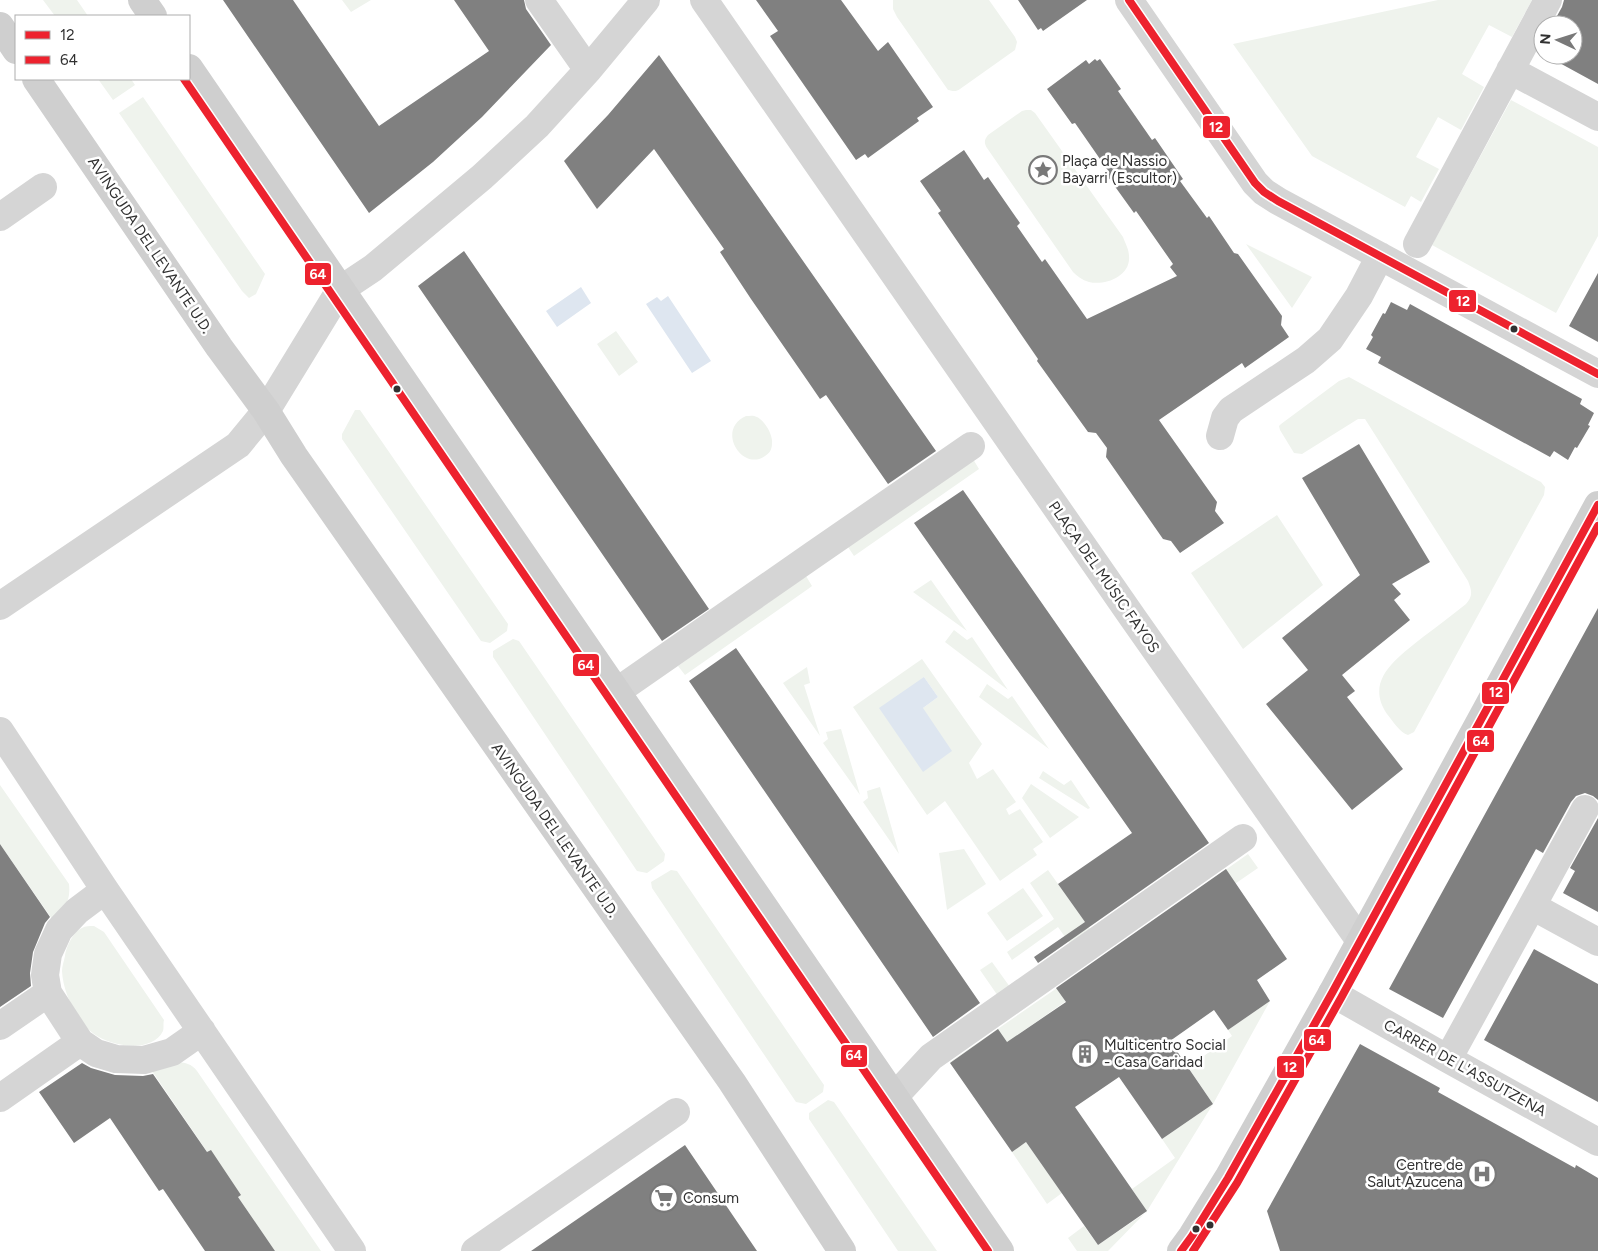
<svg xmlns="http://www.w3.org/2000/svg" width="1598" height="1251" font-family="Figtree,sans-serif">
<rect width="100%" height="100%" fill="#fff"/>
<path fill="#eff3ed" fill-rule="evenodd" d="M 43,0 L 77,0 L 88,16 L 55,16 Z
M 342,0 L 371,0 L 351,12 Z
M 893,0 L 989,0 L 1015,37 L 1017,42 L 1015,50 L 960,89 C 956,92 953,91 948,90 L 897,17 L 893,9 Z
M 1438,0 L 1532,0 L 1512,37 L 1489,25 L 1462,74 L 1484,87 L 1461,130 L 1438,117 L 1416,157 L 1439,169 L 1421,202 L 1411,196 L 1405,207 L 1312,156 L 1233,44 Z
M 98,79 L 131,79 L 135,85 L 113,100 Z
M 143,97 L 265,274 L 256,294 L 249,298 L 242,291 L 119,113 Z
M 1511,100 L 1598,147 L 1598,236 L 1556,313 L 1432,245 Z
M 1026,110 L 1031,110 L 1035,113 L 1123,237 C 1125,243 1129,249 1129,256 C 1131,276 1105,286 1089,282 C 1082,280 1077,276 1073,272 L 987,148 C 984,143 984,140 988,135 L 1022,111 Z
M 1246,244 L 1312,277 L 1292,308 Z
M 616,331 L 638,362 L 619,376 L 597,344 Z
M 1349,377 L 1537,480 L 1541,482 L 1545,487 L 1544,495 L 1414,732 L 1408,735 C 1400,733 1392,720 1387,714 C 1363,679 1400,656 1423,637 C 1438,626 1452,615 1466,604 C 1473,596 1472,591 1468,581 L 1365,419 L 1358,419 L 1302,454 L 1294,453 L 1280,430 L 1279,426 L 1281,424 L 1339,381 Z
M 355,410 L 360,410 L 508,624 L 507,631 L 490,643 L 481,641 L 342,439 L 342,434 Z
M 746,416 C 750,416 753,415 757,417 C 765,421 773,435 772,443 C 772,449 770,453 765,456 C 743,472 715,430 746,416 Z
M 973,459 L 979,469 L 854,556 L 848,547 Z
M 1277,515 L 1323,585 L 1243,649 L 1191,573 Z
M 806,576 L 812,586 L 808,589 L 685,675 L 678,666 Z
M 931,580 L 967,631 L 913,592 Z
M 954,630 L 967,640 L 972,637 L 1008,690 L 945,642 Z
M 513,639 L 519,641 L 665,854 L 664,861 L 647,873 L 637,871 L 493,657 L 493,651 Z
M 922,659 L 982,744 L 969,763 L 977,779 L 993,769 L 1016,802 L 1006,809 L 1009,815 L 1020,809 L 1043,842 L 1033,849 L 1037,855 L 1000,881 L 945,801 L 927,815 L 853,707 ZM 924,677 L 938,697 L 923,708 Z
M 807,667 L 810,683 L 804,685 L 820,736 L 783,683 Z
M 987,684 L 1008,699 L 1012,696 L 1049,749 L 979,697 Z
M 841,729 L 860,795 L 823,743 L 828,739 L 826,732 Z
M 1043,771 L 1064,785 L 1071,780 L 1090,808 L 1088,809 L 1039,778 Z
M 1031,784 L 1079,817 L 1050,838 L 1022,798 Z
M 0,785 L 69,884 C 71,903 64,907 52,919 L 0,844 Z
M 880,787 L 899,854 L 863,802 L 868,798 L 867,791 Z
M 964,849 L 986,884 L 947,910 L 939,853 Z
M 1248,854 L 1258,868 L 1130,956 L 1122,943 Z
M 671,870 L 677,871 L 824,1085 L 823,1092 L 806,1104 L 796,1102 L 652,888 L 651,882 Z
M 1048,870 L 1091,930 L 1070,944 L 1058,927 L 1012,960 L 1007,952 L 1054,919 L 1030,883 Z
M 1023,888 L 1043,916 L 1007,941 L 987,913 Z
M 94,926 L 104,932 L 164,1020 C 163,1023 164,1028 163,1031 C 152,1054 110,1046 94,1034 C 77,1022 63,993 62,971 C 62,966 64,961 65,956 C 66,947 73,932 82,928 C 85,926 90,926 94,926 Z
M 992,962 L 1010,987 L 998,996 L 980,970 Z
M 1057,988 L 1066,1001 L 959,1076 L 950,1062 Z
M 1270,1001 L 1213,1104 L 1147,1211 L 1108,1251 L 1077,1251 L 1068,1238 L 1084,1226 L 1098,1245 L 1147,1212 L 1132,1189 L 1175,1158 L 1162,1139 L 1213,1104 L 1188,1067 L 1232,1036 L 1228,1030 Z
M 175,1062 C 185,1062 192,1064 197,1071 L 321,1251 L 275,1251 L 152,1071 Z
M 828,1100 L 834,1102 L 937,1251 L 898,1251 L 809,1119 L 809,1113 Z
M 1026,1142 L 1062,1193 L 1047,1204 L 1012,1152 Z"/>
<path fill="#dee6f0" d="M 581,287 L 591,303 L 557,327 L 546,311 Z
M 668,296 L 711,361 L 692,373 L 646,304 L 657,297 L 661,301 Z
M 924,677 L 938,697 L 923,708 L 952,751 L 923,772 L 879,708 Z"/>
<path fill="#808080" d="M 223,0 L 293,0 L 379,126 L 489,51 L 454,0 L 524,0 L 526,9 L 551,45 L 482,117 L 433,162 L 369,213 Z
M 756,0 L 841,0 L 878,51 L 888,42 L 933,107 L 917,118 L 919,121 L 868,158 L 865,154 L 856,160 L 770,36 L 778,31 Z
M 1018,0 L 1087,0 L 1043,31 L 1041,28 L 1038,30 Z
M 1564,0 L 1598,0 L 1598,84 L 1545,55 L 1573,55 L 1573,25 L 1552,25 L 1562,7 Z
M 659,55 L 936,451 L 888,484 L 826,395 L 820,399 L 807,380 L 751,299 L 720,252 L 724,249 L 654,149 L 597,209 L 564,161 L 608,115 Z
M 1095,59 L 1097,61 L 1100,59 L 1121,89 L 1118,91 L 1152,140 L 1155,138 L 1183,179 L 1180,181 L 1207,218 L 1209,216 L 1234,253 L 1238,254 L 1282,316 L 1281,325 L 1289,337 L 1245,368 L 1242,363 L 1159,420 L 1217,502 L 1215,511 L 1224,523 L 1180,553 L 1171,541 L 1163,539 L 1106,457 L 1107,448 L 1096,433 L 1088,432 L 1037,361 L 1038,359 L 938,213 L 941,211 L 920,181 L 964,150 L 984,180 L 988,177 L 1020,223 L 1017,226 L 1042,262 L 1045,259 L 1087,319 L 1177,276 L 1170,267 L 1173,264 L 1136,211 L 1134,213 L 1106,174 L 1109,172 L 1075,123 L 1072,124 L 1047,89 L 1086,60 L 1089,64 Z
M 464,251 L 709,609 L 662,641 L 418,286 Z
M 1598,273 L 1598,342 L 1569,326 Z
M 1391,302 L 1407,310 L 1410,304 L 1582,399 L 1580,404 L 1594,413 L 1588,425 L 1590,426 L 1577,448 L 1575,447 L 1568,460 L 1554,451 L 1550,457 L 1378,363 L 1381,357 L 1366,349 L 1373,337 L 1371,335 L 1383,313 L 1385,314 Z
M 1359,444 L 1430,562 L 1392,584 L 1401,594 L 1394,600 L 1410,620 L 1342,675 L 1355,691 L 1347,697 L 1403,769 L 1352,810 L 1266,704 L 1308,670 L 1282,638 L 1360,575 L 1302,478 Z
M 963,490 L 1209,843 L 1038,963 L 1034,957 L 1085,922 L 1058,884 L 1132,833 L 914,523 Z
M 1598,608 L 1598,800 L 1593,796 L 1585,793 L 1576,796 L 1571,802 L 1543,853 L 1536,849 L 1443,1018 L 1389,989 Z
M 736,648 L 980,1003 L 933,1037 L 689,681 Z
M 1598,818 L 1598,912 L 1563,893 L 1575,871 L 1570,868 Z
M 0,844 L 50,917 L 45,923 L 33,952 L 30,973 L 31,986 L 0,1007 Z
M 1226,869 L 1287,959 L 1257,980 L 1270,1001 L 1228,1030 L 1214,1010 L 1170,1041 L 1213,1104 L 1162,1139 L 1119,1077 L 1075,1107 L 1147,1211 L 1098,1245 L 1026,1142 L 1012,1152 L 950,1063 L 998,1029 L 1007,1042 L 1066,1002 L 1056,988 Z
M 1534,949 L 1598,984 L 1598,1102 L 1484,1040 Z
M 1360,1044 L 1440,1088 L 1438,1092 L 1575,1168 L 1576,1165 L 1598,1178 L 1598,1251 L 1280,1251 L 1267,1211 Z
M 82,1063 L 91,1068 L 115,1075 L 143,1076 L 153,1074 L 207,1152 L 211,1150 L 241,1195 L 238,1197 L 275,1251 L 205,1251 L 163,1189 L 159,1191 L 110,1118 L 74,1143 L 39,1092 Z
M 685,1145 L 757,1251 L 531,1251 Z"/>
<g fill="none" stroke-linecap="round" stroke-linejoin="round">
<path stroke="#d5d5d5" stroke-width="28" d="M 539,0 L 588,70
M 704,0 L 1133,618 L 1360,941
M 1129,0 L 1255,183 L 1264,192 L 1278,201 L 1598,374
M 1510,70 L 1598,117
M 0,217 L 43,187
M 1417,244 L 1548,0
M 1220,436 L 1225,418 L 1231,410 L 1306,360 L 1330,339 L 1359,296 L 1380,256
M 0,606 L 238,445 L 266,411 L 340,290 L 373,268 L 421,228 L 482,177 L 537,126 L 588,70 L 646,0
M 616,692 L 813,555 L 971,446
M 0,731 L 105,890 L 352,1251
M 105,890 L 77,911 L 59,930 L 48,954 L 45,975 L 48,993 L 80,1042 L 96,1053 L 116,1059 L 144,1060 L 172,1052 L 202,1031
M 1532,906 L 1585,809
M 1332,993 L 1448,1059 L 1598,1142
M 0,1026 L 48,993
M 1448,1059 L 1532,906 L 1598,942
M 894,1097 L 931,1057 L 1243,838
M 0,1098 L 80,1042
M 475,1251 L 676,1112"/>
<path stroke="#cfcfcf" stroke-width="28" d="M 142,0 L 153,16
M 0,26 L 16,50
M 189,68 L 1000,1251
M 36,79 L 219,347 L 266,411 L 294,456 L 732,1082 L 842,1251
M 1181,1251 L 1192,1236 L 1228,1178 L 1332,993 L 1598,505"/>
<defs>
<path id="bus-1" d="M 1129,0 L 1255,183 L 1264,192 L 1278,201 L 1598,374
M 1181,1251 L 1192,1236 L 1228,1178 L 1332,993 L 1598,505"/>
<path id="bus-2" d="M 184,79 L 988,1251
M 1193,1251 L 1237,1183 L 1341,998 L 1598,526"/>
</defs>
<use href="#bus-1" stroke="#fff" stroke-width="11"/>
<use href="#bus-2" stroke="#fff" stroke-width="11"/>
<use href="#bus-1" stroke="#ed222e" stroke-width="8"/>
<use href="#bus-2" stroke="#ed222e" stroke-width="8"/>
</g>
<defs>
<symbol id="sight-ring" viewBox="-11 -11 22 22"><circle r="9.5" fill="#fff" stroke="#797979" stroke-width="1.5"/><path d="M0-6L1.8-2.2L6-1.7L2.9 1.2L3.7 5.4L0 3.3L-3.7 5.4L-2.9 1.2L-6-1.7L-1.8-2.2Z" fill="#797979"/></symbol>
<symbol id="building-ring" viewBox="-11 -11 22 22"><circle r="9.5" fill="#fff" stroke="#797979" stroke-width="1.5"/><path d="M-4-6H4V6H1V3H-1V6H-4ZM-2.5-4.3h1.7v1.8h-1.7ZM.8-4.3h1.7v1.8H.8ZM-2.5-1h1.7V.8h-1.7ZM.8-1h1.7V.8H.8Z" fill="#797979"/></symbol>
<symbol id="hospital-ring" viewBox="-11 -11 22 22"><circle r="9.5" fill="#fff" stroke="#797979" stroke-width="1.5"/><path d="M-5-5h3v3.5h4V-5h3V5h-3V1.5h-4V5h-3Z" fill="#797979"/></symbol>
<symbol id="supermarket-ring" viewBox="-11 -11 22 22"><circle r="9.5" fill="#fff" stroke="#797979" stroke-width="1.5"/><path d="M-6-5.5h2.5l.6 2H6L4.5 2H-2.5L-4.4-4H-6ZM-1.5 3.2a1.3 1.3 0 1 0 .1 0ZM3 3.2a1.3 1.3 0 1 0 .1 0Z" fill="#797979"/></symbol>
</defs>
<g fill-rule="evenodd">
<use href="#sight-ring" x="1027" y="154" width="32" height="32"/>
<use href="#building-ring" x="1069" y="1038" width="32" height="32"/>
<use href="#hospital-ring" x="1466" y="1158" width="32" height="32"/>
<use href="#supermarket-ring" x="648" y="1182" width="32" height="32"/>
</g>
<g fill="#313131" stroke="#fff" stroke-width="2">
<circle cx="1514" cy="329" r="4.5"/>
<circle cx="397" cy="389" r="4.5"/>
<circle cx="1210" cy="1225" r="4.5"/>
<circle cx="1196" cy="1229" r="4.5"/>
</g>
<g text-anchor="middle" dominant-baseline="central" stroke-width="5" stroke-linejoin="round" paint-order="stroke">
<g font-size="15" fill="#313131" stroke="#fff" text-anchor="start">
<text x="1062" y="161">Plaça de Nassio<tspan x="1062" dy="17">Bayarri (Escultor)</tspan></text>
<text x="1104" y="1045">Multicentro Social<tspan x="1104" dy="17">- Casa Caridad</tspan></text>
<text x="1463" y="1165" text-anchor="end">Centre de<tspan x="1463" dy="17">Salut Azucena</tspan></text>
<text x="683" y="1198">Consum</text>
</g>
<g font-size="15" fill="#313131" stroke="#fff">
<text transform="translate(150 245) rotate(56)">AVINGUDA DEL LEVANTE U.D.</text>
<text transform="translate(1104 577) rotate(55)">PLAÇA DEL MÚSIC FAYOS</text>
<text transform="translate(555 830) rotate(55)">AVINGUDA DEL LEVANTE U.D.</text>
<text transform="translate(1465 1068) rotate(29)">CARRER DE L'ASSUTZENA</text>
</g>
</g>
<g stroke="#fff" stroke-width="2">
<rect x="1202" y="115" width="29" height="24" rx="5" fill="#ed222e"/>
<rect x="304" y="262" width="28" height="24" rx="5" fill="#ed222e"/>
<rect x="1448" y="289" width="29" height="24" rx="5" fill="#ed222e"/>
<rect x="572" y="653" width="28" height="24" rx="5" fill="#ed222e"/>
<rect x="1481" y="681" width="29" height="24" rx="5" fill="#ed222e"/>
<rect x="1466" y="729" width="29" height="24" rx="5" fill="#ed222e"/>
<rect x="1303" y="1028" width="29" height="24" rx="5" fill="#ed222e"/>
<rect x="840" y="1044" width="28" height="24" rx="5" fill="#ed222e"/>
<rect x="1276" y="1055" width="29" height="24" rx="5" fill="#ed222e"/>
</g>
<g font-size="14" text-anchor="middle" font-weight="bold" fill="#fff">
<text x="1216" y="132">12</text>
<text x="318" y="279">64</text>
<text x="1463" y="306">12</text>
<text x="586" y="670">64</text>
<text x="1496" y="697">12</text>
<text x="1481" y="746">64</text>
<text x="1317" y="1045">64</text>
<text x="854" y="1060">64</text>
<text x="1290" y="1072">12</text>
</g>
<rect x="15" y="15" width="175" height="65" fill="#ffffff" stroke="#adadad"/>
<rect x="25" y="31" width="25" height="8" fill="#ed222e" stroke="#adadad"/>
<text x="60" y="40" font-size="15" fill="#313131">12</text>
<rect x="25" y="56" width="25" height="8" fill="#ed222e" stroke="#adadad"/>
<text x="60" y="65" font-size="15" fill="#313131">64</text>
<g transform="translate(1558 40) rotate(274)"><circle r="24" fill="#ffffff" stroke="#adadad"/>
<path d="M0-4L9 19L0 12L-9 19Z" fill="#797979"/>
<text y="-8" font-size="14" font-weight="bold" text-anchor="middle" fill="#313131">N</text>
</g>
</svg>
